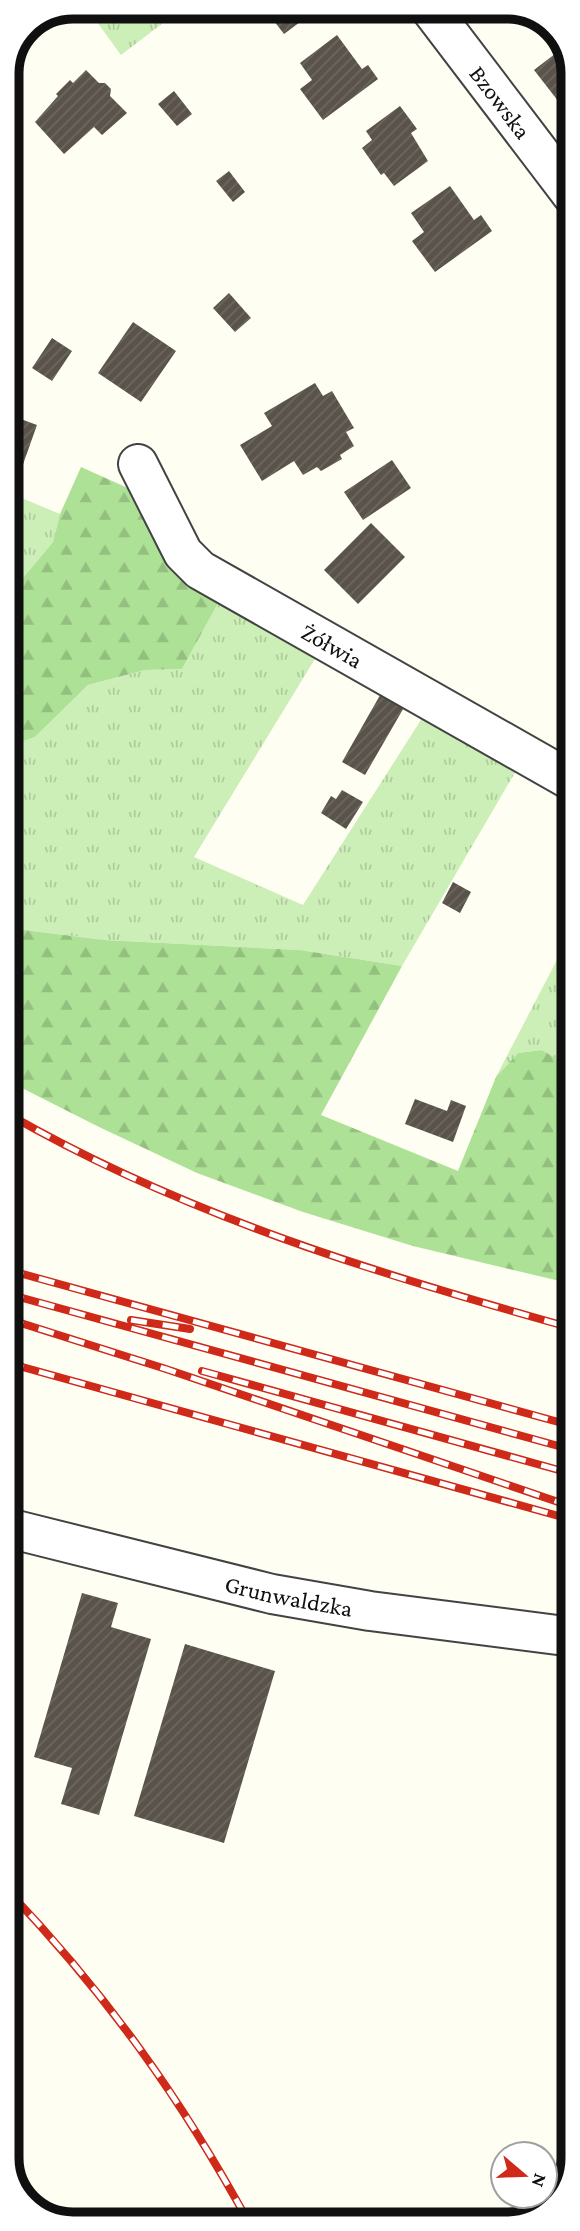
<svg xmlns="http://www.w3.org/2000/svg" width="580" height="2231" font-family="'Crimson Pro',serif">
<defs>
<pattern id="grass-tufts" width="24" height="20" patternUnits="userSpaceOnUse" patternTransform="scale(1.75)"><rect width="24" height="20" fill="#cceeb7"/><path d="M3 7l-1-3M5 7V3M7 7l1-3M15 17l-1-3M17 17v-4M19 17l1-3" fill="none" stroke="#aecb9c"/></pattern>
<pattern id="forest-firs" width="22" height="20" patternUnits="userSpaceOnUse" patternTransform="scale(1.75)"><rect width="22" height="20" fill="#ade195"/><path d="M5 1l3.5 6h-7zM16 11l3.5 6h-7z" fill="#94c07f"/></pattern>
<pattern id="building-hatch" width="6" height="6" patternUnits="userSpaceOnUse" patternTransform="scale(1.75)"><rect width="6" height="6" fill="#5a534b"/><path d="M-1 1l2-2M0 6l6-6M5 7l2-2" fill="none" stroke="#6d6761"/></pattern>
</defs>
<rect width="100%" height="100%" fill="#fffef3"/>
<path fill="url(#grass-tufts)" d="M 86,7 L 184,7 L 121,55 Z
M 7,492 L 60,514 L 53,542 L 7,597 Z
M 222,596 L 321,649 L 194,857 L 303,905 L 426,712 L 520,764 L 402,966 L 300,950 L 104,940 L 8,928 L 7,747 L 35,737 L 88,685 L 145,670 L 182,669 Z
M 572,931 L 572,1069 L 542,1050 L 518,1053 L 496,1077 Z"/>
<path fill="url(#forest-firs)" d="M 81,467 L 130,489 L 222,596 L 182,669 L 145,670 L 88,685 L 35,737 L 7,747 L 7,597 L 53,542 L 60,514 Z
M 8,928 L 104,940 L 300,950 L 402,966 L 321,1115 L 458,1171 L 496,1077 L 518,1053 L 542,1050 L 572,1068 L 572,1112 L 570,1120 L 572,1122 L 572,1284 L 413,1246 L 303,1212 L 197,1173 L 99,1127 L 8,1081 Z"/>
<path fill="url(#building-hatch)" d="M 259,7 L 314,7 L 316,10 L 284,34 L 274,21 L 271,23 Z
M 337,35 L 362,69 L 368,65 L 378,79 L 323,120 L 300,89 L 312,80 L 300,63 Z
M 564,47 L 572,60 L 572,99 L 562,106 L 534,70 Z
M 86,70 L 99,83 L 105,83 L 111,89 L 110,96 L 127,113 L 102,135 L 94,127 L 64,154 L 35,122 L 58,96 L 56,94 L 70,80 L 73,83 Z
M 174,91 L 192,114 L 177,126 L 158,104 Z
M 400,106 L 417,129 L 411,133 L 428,161 L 394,186 L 384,173 L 381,175 L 362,148 L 372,140 L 366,131 Z
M 229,171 L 245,192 L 233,202 L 216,181 Z
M 450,186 L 474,220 L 481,215 L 492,231 L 435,272 L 412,241 L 424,232 L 411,213 Z
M 229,293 L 251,318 L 235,332 L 213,308 Z
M 133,322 L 176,351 L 141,402 L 98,373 Z
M 52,338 L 72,351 L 52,381 L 32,368 Z
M 315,383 L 323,396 L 332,391 L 354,428 L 346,432 L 354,446 L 340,455 L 342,459 L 321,471 L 317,467 L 303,475 L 294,461 L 262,481 L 240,445 L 272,426 L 264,413 Z
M 7,414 L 37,425 L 21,470 L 7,465 Z
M 392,460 L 411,488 L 363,520 L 344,492 Z
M 371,523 L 405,557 L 358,604 L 324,570 Z
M 383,690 L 406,704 L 365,775 L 342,762 Z
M 342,790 L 363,802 L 346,829 L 321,813 L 331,796 L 336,799 Z
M 453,882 L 471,892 L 460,913 L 442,903 Z
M 415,1099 L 447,1111 L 451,1100 L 466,1106 L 453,1142 L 405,1124 Z
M 82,1593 L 118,1603 L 111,1627 L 151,1639 L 99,1815 L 61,1804 L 72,1768 L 34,1757 Z
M 185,1644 L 275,1671 L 224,1843 L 134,1816 Z"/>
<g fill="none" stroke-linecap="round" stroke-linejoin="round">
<defs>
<g id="minor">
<path id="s1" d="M 429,7 L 572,195"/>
<path id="s2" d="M 138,464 L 183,553 L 200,570 L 572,781"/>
<path id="s3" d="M 8,1528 L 272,1594 L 370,1611 L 573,1637"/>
</g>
</defs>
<use href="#minor" stroke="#434343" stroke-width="42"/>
<use href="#minor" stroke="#fff" stroke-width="38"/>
<defs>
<path id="rail" d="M 8,1114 C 184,1215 378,1274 572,1328
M 8,1270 L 573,1426
M 8,1294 L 573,1450
M 8,1319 L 166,1369 L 573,1507
M 131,1320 L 190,1329
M 8,1363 L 573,1520
M 202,1371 L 573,1474
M 8,1891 C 106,1994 181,2098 249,2223"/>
</defs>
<use href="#rail" stroke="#cf2919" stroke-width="8"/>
<use href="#rail" stroke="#fff" stroke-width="5" stroke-dasharray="16" stroke-linecap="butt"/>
</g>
<g text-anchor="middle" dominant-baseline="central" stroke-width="7" stroke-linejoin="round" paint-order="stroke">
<g font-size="24" fill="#101010" stroke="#fff">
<text stroke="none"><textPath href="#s1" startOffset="119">Bzowska</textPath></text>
<text stroke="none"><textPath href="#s2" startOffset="276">Żółwia</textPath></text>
<text stroke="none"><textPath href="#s3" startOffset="289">Grunwaldzka</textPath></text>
</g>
</g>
<path d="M0 0H580V2231H0ZM73 19H507A54 54 0 0 1 561 73V2158A54 54 0 0 1 507 2212H73A54 54 0 0 1 19 2158V73A54 54 0 0 1 73 19Z" fill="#fff" fill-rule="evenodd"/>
<path fill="none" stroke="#101010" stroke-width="9" d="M73 19H507A54 54 0 0 1 561 73V2158A54 54 0 0 1 507 2212H73A54 54 0 0 1 19 2158V73A54 54 0 0 1 73 19Z"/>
<g transform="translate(524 2175) rotate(109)"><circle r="33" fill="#ffffff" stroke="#9f9f9f" stroke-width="2"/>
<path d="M0-5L12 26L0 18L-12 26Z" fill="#cf2919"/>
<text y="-10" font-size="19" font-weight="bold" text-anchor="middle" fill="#101010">N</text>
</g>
</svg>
